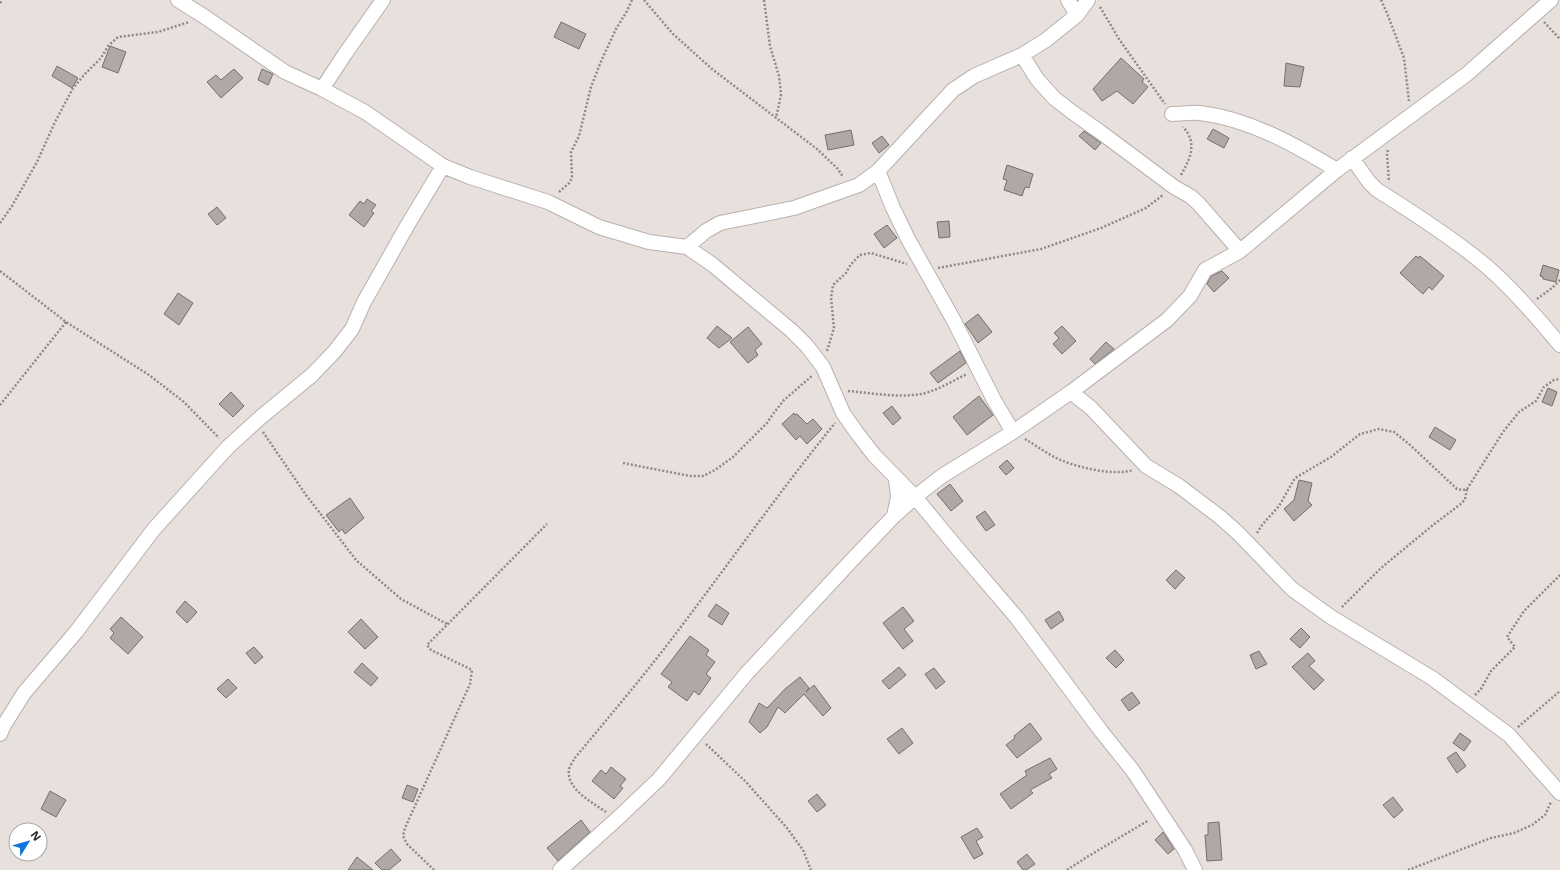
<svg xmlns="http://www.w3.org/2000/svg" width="1560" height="870" font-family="'Open Sans',sans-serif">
<rect width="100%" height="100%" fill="#e8e0dd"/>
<path fill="#afa8a5" stroke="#756f6b" d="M 561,22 L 586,34 L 579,49 L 554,37 Z
M 110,46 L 126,52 L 118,73 L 102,67 Z
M 1121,58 L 1144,79 L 1142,82 L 1148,87 L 1133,104 L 1117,91 L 1102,101 L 1093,89 Z
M 1286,63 L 1304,67 L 1300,87 L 1284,86 Z
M 57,66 L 78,78 L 72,88 L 52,76 Z
M 234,69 L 243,78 L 221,98 L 207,82 L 216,75 L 221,80 Z
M 262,69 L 273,74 L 268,85 L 258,80 Z
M 1213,129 L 1229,138 L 1224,148 L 1207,139 Z
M 851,130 L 854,145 L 828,150 L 825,135 Z
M 1084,131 L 1101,143 L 1095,150 L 1079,136 Z
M 882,136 L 889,145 L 879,153 L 872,143 Z
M 1007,165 L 1033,174 L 1029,188 L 1025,187 L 1022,196 L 1004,190 L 1007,180 L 1003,179 Z
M 367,199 L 376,205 L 371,211 L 374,213 L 364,227 L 349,215 L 360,201 L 364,204 Z
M 217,207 L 226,218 L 217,225 L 208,214 Z
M 949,221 L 950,237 L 939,238 L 937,222 Z
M 887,225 L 897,238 L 884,248 L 874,234 Z
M 1416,256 L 1419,258 L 1420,256 L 1444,276 L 1432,290 L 1429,287 L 1423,294 L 1400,273 Z
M 1543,265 L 1559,270 L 1556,282 L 1543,279 L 1543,277 L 1540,276 Z
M 1222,271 L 1229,278 L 1214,292 L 1207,284 L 1211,276 Z
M 178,293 L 193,303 L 179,325 L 164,314 Z
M 978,314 L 992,332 L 978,343 L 965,324 Z
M 717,326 L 732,338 L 719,348 L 707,338 Z
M 1062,326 L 1076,341 L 1062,354 L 1053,344 L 1059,338 L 1054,333 Z
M 748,327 L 762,344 L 755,350 L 758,355 L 748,363 L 730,342 Z
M 1106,342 L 1114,349 L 1095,364 L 1090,359 Z
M 960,351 L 966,363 L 938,383 L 930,373 Z
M 1548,388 L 1557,392 L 1552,406 L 1542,402 Z
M 231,392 L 244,406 L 233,417 L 219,404 Z
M 979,396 L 993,415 L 967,435 L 953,417 Z
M 892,406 L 901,418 L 893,425 L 883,413 Z
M 794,413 L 795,415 L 797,414 L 807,424 L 813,419 L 822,429 L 807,444 L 800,436 L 796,440 L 782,424 Z
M 1435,427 L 1456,440 L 1450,450 L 1429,437 Z
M 1007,460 L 1014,468 L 1006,475 L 999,467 Z
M 1299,480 L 1312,483 L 1308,501 L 1312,505 L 1294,521 L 1284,509 L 1294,500 Z
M 950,484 L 963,501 L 951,511 L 937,494 Z
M 350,498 L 364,518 L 345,534 L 342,529 L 339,532 L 326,515 Z
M 985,511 L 995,525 L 986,531 L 976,517 Z
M 1176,570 L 1185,578 L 1175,589 L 1166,580 Z
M 185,601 L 197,612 L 187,623 L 176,612 Z
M 716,604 L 729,613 L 722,625 L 708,616 Z
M 903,607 L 914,621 L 904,629 L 913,641 L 903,649 L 883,623 Z
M 1059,611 L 1064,620 L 1051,629 L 1045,620 Z
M 121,617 L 143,637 L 128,654 L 110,638 L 114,633 L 110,629 Z
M 361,619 L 378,637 L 365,649 L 348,632 Z
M 1301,628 L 1310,637 L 1300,648 L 1290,639 Z
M 690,636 L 709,650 L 706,655 L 715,662 L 706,674 L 711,678 L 699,695 L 694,691 L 687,701 L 668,687 L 672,682 L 661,674 Z
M 254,647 L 263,657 L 255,664 L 246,653 Z
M 1115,650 L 1124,660 L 1116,668 L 1106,658 Z
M 1259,651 L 1267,664 L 1256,669 L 1250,655 Z
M 1308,653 L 1315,661 L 1309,666 L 1324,680 L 1314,690 L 1292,667 Z
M 362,663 L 378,678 L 371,686 L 354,672 Z
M 899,667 L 906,675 L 889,689 L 882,681 Z
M 934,668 L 945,682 L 936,689 L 925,674 Z
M 800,677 L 809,688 L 806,692 L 814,685 L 831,708 L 823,716 L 804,694 L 785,713 L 778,707 L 767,727 L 760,733 L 749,722 L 759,703 L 767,708 L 785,689 Z
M 228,679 L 237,688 L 226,698 L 217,689 Z
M 1132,692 L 1140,703 L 1129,711 L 1121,700 Z
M 1030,723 L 1042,739 L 1017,758 L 1006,745 L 1015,738 L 1014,736 Z
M 902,728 L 913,743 L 899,754 L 887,739 Z
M 1460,733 L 1471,741 L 1464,751 L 1453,743 Z
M 1456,752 L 1466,766 L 1457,773 L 1447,758 Z
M 1050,758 L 1057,769 L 1049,774 L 1052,778 L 1030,790 L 1033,793 L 1011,809 L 1000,794 L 1027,775 L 1025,771 Z
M 611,767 L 626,779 L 620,786 L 623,788 L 614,799 L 592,781 L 601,770 L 606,774 Z
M 407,785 L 418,789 L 413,802 L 402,798 Z
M 50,791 L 66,800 L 56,817 L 41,809 Z
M 817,794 L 826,805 L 817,812 L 808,801 Z
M 1393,797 L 1403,810 L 1394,818 L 1383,805 Z
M 581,820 L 590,832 L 558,861 L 547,848 Z
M 1219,822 L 1222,860 L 1207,861 L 1205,835 L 1208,835 L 1208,823 Z
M 977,828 L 983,837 L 976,841 L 983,854 L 974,859 L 961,837 Z
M 1163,832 L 1174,849 L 1168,854 L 1155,840 Z
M 391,849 L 401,860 L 389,870 L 382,870 L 375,863 Z
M 1027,854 L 1035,864 L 1026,870 L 1023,870 L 1017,862 Z
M 357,857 L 373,870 L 348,870 Z"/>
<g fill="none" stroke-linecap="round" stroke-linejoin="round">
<defs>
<path id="minor" d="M 178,0 L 205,17 L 285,72 L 322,89 L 365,112 L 443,166 L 470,177 L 548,202 L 599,227 L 649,242 L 687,247 L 706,231 L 720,223 L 794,208 L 859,185 L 878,171 L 953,90 L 974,76 L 1022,55 L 1046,40 L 1077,15 L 1088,0
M 1068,0 L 1077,15
M 1022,55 L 1037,79 L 1054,98 L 1072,112 L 1099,131 L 1174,187 L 1190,196 L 1198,203 L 1240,251
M 322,89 L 345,54 L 383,0
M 1172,114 C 1181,114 1191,112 1200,113 C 1250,119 1295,145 1337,170
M 1352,158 L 1369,182 L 1377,190 C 1414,213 1451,237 1485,265 C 1513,289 1537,317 1560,345
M 878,171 L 893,208 L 908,239 L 953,319 L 994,400 L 1013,432
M 687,247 L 713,265 L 792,331 L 807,346 L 823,367 L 843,413 L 857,433 L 874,455 L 915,497 L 958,549 L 1017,618 L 1101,731 L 1133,771 L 1185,850 L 1195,870
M 1071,392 L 1091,408 L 1146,466 L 1179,486 L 1220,517 L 1238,533 L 1292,589 L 1331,617 L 1432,678 L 1509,735 L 1560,793
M 894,516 L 898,497 L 896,479
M 0,734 L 4,725 L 24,693 L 76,632 L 154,529 L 228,447 L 261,417 L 312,375 L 335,351 L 352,329 L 364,302 L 407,226 L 443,166
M 560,870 L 617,819 L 659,779 L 747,673 L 851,561 L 894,516 L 915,497 L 942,476 L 1013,432 L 1071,392 L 1167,320 L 1190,296 L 1205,270 L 1240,251 L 1337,170 L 1467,74 L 1551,0"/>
</defs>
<use href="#minor" stroke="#b8b1ae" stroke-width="16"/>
<path stroke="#8e8987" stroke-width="2.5" stroke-dasharray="2 2" stroke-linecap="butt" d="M 644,0 L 673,34 L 712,69 L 817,149 L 838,169 L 843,177
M 764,0 L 770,46 L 779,76 L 781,95 L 776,118
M 1381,0 L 1387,13 L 1404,58 L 1409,101
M 0,3 L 2,0
M 1100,7 L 1119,39 L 1165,104
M 1544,22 L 1560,39
M 1388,150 L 1387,154 L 1389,182
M 1181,175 C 1190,159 1198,143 1183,127
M 559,192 L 569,183 L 572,178 L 571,152 L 579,136 L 591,87 L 602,59 L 616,29 L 627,11 L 632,0
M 0,223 L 12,206 L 37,162 L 55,122 L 73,88 L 85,74 L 101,58 L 108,46 L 118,37 L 158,32 L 189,22
M 938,268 L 1041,249 L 1101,228 L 1146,208 L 1163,195
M 0,271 L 66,322 L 149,375 L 184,402 L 219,438
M 1537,299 L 1552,288 L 1560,280
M 827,351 L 834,328 L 831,298 L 833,285 L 846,273 L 851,264 L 860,255 L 871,253 L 907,264
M 848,391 C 872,393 897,398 921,394 C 937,391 952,381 967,374
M 0,405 L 66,322
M 263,432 L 306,495 L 356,560 L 401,599 L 447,624
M 1025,439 C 1037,446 1050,456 1063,461 C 1081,468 1114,476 1133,470
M 623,463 L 690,476 L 703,476 L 715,470 L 733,457 L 767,423 L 773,414 L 784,400 L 813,375
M 1257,533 L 1262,525 L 1279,506 L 1295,478 L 1331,457 L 1360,434 L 1379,429 L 1394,432 L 1409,444 L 1457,489 L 1463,490 L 1467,489 L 1503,432 L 1519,412 L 1536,401 L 1544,387 L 1554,380 L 1560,379
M 1342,607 L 1381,568 L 1433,525 L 1462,503 L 1465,499 L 1467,489
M 1475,695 L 1481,689 L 1491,671 L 1515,647 L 1507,637 L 1524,611 L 1560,575
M 1518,727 L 1560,691
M 706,744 L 746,782 L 787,828 L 803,850 L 811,870
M 606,812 C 593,803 566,789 569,770 C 569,767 573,762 574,759 C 608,718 642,678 674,636 C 728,565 779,492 835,423
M 434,870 L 407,844 L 403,836 L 405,828 L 470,684 L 472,670 L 431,650 L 427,645 L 547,524
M 1067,870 L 1087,857 L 1149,820
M 1408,870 L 1491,838 L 1514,833 L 1532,825 L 1545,815 L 1551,802"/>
<use href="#minor" stroke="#fff" stroke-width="14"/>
</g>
<g transform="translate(28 842) rotate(53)"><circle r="19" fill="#ffffff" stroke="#a8a7a7"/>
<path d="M0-3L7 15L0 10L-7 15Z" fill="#1074dd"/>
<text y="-6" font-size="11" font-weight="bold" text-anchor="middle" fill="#262322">N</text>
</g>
</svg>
